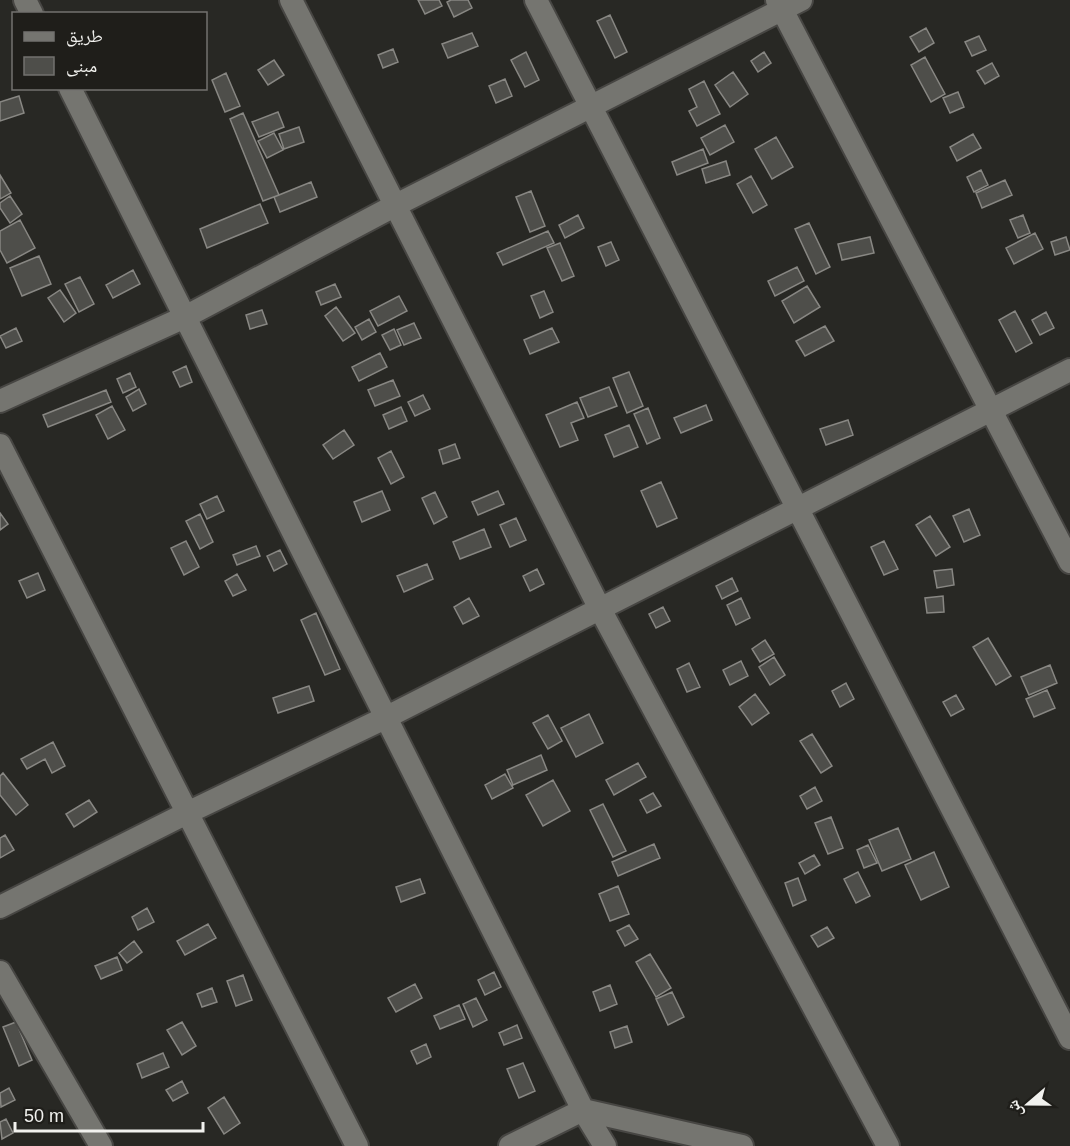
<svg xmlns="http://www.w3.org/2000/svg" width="1070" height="1146" font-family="Helvetica,'Noto Naskh Arabic',sans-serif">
<rect width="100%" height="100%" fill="#282824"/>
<path fill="#4e4e4a" stroke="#888783" stroke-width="1.5" d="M 418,0 L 439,0 L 442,6 L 425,14 Z
M 451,0 L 468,0 L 472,8 L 454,17 L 447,2 Z
M 610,15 L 627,52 L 615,58 L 597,21 Z
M 926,28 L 934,43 L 919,52 L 910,37 Z
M 472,33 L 478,46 L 448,58 L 442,44 Z
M 979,36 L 986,50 L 972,56 L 965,42 Z
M 393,49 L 398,62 L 383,68 L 378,55 Z
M 526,52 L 539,80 L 525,87 L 511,60 Z
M 764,52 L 771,63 L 758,72 L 751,61 Z
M 925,57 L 945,94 L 931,102 L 911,65 Z
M 274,60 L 284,75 L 268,85 L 258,70 Z
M 992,63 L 999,76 L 985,84 L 977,71 Z
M 733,72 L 748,94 L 730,107 L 715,85 Z
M 226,73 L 240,106 L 225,112 L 212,80 Z
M 505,79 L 512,96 L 496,103 L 489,86 Z
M 704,81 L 720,114 L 697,126 L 689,111 L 697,107 L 689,89 Z
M 958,92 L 964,107 L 950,113 L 943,98 Z
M 19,96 L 24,113 L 0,121 L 0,102 Z
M 278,112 L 284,127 L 259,137 L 252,122 Z
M 243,113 L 279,195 L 263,201 L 230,119 Z
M 725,125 L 734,142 L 710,155 L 701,138 Z
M 299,127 L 304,142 L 284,149 L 279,134 Z
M 274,133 L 283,150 L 267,158 L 258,141 Z
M 973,134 L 981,148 L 957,161 L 950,147 Z
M 776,137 L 793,167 L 772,179 L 755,149 Z
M 703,149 L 708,163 L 677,175 L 672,162 Z
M 726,161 L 730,175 L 706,183 L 702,169 Z
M 981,170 L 988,185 L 974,192 L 967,177 Z
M 0,175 L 11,193 L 0,199 Z
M 751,176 L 767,205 L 753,213 L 737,184 Z
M 1005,180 L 1012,195 L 982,208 L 976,193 Z
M 311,182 L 317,197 L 280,212 L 274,197 Z
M 531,191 L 545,226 L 530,232 L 516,197 Z
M 10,196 L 22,214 L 10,223 L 0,208 L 0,203 Z
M 260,204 L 268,223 L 207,248 L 200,229 Z
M 578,215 L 584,228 L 565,238 L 559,225 Z
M 1023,215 L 1030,233 L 1018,238 L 1010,220 Z
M 20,220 L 35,248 L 7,263 L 0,250 L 0,231 Z
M 809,223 L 830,267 L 816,274 L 795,229 Z
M 548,231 L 554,243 L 503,265 L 497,253 Z
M 1035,233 L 1043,249 L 1014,264 L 1006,248 Z
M 870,237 L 874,253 L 842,260 L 838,244 Z
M 1066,237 L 1070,250 L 1055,255 L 1051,242 Z
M 611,242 L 619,260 L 606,266 L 598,247 Z
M 560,243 L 574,276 L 562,281 L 547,248 Z
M 39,256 L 51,284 L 22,296 L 10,268 Z
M 797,267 L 804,281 L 775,296 L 768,281 Z
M 133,270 L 140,284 L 113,298 L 106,285 Z
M 80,277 L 94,304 L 79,312 L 65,284 Z
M 335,284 L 341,297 L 321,305 L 316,292 Z
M 807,286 L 820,307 L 794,323 L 782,301 Z
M 60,290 L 76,313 L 64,322 L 48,298 Z
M 544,291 L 553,312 L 540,318 L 531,296 Z
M 399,296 L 407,311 L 378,326 L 370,311 Z
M 336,307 L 355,333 L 343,341 L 325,316 Z
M 262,310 L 267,324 L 250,329 L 246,315 Z
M 1015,311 L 1032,343 L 1016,352 L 999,320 Z
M 1046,312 L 1054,328 L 1040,335 L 1032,320 Z
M 369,319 L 376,332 L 362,340 L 355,327 Z
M 414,323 L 421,338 L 404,345 L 397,330 Z
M 825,326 L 834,341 L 805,356 L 796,341 Z
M 16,328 L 22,341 L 6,348 L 0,336 Z
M 552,328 L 559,342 L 530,354 L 524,340 Z
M 394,329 L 401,345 L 390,350 L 382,335 Z
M 380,353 L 387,367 L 359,381 L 352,367 Z
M 186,366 L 192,382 L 180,387 L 173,372 Z
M 629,372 L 643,406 L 627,413 L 613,378 Z
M 130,373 L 136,387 L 123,393 L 117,379 Z
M 393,380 L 400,396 L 375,406 L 368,390 Z
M 609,387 L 617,406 L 588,417 L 580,398 Z
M 139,389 L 146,404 L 133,411 L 126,397 Z
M 106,390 L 111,402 L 48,427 L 43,415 Z
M 423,395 L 430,409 L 415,416 L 408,402 Z
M 577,402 L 584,418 L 571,423 L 578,440 L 560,447 L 546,415 Z
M 706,405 L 712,420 L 681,433 L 674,418 Z
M 112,406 L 125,430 L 108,439 L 96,415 Z
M 401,407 L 407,421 L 389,429 L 383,415 Z
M 648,408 L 660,438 L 647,444 L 634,414 Z
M 848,420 L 853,435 L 826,445 L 820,429 Z
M 629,425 L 638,447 L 614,457 L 605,435 Z
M 344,430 L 354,445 L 333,459 L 323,445 Z
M 455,444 L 460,458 L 443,464 L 439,450 Z
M 391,451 L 404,477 L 391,484 L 378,458 Z
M 661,482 L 677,518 L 657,527 L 641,491 Z
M 382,491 L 390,510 L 362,522 L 354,502 Z
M 498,491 L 504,504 L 478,515 L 472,502 Z
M 435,492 L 447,517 L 434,524 L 422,498 Z
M 217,496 L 224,511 L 207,519 L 200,504 Z
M 969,509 L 980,535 L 964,542 L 953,516 Z
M 0,513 L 8,524 L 0,530 Z
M 200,514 L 213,542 L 200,549 L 186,521 Z
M 930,516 L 950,547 L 936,556 L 916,525 Z
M 516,518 L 526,540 L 510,547 L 500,525 Z
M 484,529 L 491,547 L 460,559 L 453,542 Z
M 186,541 L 199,567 L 184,575 L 171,548 Z
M 884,541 L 898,569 L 884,575 L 871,547 Z
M 256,546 L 260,556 L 237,565 L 233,555 Z
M 280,550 L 287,564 L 274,571 L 267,556 Z
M 427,564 L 433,579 L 404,592 L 397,576 Z
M 537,569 L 544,584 L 530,591 L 523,576 Z
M 952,569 L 954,585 L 937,588 L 934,571 Z
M 38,573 L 45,590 L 27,598 L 19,581 Z
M 237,574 L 246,590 L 233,596 L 225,581 Z
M 732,578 L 738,591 L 722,599 L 716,586 Z
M 943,596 L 944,612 L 927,613 L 925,598 Z
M 469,598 L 479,616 L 463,624 L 454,607 Z
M 741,598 L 750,618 L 736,625 L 727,605 Z
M 663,607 L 670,621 L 656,628 L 649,614 Z
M 316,613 L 340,669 L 325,675 L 301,620 Z
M 988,638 L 1011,676 L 996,685 L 973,647 Z
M 765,640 L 774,654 L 760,662 L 752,649 Z
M 774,657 L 785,675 L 770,685 L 759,667 Z
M 741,661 L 748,676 L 730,685 L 723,670 Z
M 689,663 L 700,687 L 687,692 L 677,669 Z
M 1050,665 L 1057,683 L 1029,695 L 1021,677 Z
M 846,683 L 854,699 L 840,707 L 832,691 Z
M 309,686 L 314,701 L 278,713 L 273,698 Z
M 1047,690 L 1055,708 L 1034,717 L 1026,699 Z
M 755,694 L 769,713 L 752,725 L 739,707 Z
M 956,695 L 964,709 L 951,716 L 943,702 Z
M 589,714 L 603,743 L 576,757 L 561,728 Z
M 548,715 L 562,741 L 548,749 L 533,723 Z
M 812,734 L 832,766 L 821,773 L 800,741 Z
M 53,742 L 65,766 L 52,773 L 45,759 L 27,769 L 21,759 Z
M 541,755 L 547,770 L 513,785 L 507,770 Z
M 638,763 L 646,777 L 614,795 L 606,780 Z
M 3,773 L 28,805 L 16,815 L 0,795 L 0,776 Z
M 505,774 L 513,788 L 492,799 L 485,785 Z
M 553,780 L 570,811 L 543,826 L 526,795 Z
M 815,787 L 822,801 L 807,809 L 800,796 Z
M 653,793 L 661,806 L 647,813 L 640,800 Z
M 89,800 L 97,812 L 74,827 L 66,814 Z
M 603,804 L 626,851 L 613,857 L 590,810 Z
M 831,817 L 843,848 L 828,854 L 815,823 Z
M 898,828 L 911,859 L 882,871 L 869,840 Z
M 5,835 L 14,850 L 0,858 L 0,838 Z
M 654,844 L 660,858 L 618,876 L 612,862 Z
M 868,845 L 877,863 L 864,868 L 857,850 Z
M 934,852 L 949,887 L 921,900 L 905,865 Z
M 814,855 L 820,865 L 805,874 L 799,863 Z
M 858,872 L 870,896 L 856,903 L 844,879 Z
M 798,878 L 806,900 L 793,906 L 785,883 Z
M 420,879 L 425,893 L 401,902 L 396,887 Z
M 618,886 L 629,914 L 610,921 L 599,894 Z
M 147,908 L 154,922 L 138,930 L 132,917 Z
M 208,924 L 216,938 L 185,955 L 177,941 Z
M 629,925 L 638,939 L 625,946 L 617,931 Z
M 827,927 L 834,938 L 818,947 L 811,936 Z
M 134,941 L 142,952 L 127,963 L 119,953 Z
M 650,954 L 671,988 L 656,997 L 636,962 Z
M 117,957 L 122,970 L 101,979 L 95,966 Z
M 494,972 L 501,987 L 485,995 L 478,980 Z
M 243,975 L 252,1000 L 236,1006 L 227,981 Z
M 415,984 L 422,998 L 396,1012 L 388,998 Z
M 610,985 L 617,1004 L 600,1011 L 593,992 Z
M 212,988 L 217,1002 L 202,1007 L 197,994 Z
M 672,992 L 684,1017 L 668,1025 L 656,999 Z
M 476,998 L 487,1020 L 473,1027 L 463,1004 Z
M 459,1005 L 465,1019 L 440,1029 L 434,1016 Z
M 16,1022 L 32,1060 L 19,1066 L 3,1027 Z
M 182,1022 L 196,1046 L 182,1055 L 167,1030 Z
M 517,1025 L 522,1038 L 504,1045 L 499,1033 Z
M 627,1026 L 632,1042 L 615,1048 L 610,1032 Z
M 426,1044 L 431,1057 L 417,1064 L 411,1051 Z
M 163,1053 L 169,1067 L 142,1078 L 137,1064 Z
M 523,1063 L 535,1091 L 519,1098 L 507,1069 Z
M 182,1081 L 188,1093 L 173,1101 L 166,1090 Z
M 9,1088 L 15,1100 L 1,1107 L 0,1093 Z
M 224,1097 L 240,1123 L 224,1134 L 208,1108 Z
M 6,1119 L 13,1133 L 2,1139 L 0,1122 Z"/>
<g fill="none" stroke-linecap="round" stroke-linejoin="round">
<defs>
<path id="street" d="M 25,0 L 32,14
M 291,0 L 600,609 L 888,1146
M 536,0 L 1070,1038
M 777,0 L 1070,562
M 70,88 L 583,1110 L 605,1146
M 0,401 L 185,317 L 396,205 L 801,0
M 0,445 L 357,1146
M 0,907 L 187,813 L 385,718 L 1070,370
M 0,972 L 101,1146
M 510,1146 L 583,1110 L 742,1146"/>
</defs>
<use href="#street" stroke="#474643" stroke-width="26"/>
<use href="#street" stroke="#757570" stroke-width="22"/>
</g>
<rect x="12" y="12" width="195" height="78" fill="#1f1e1a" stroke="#73726f" stroke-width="1.5"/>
<rect x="24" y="32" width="30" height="9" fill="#757570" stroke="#73726f" stroke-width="1.5"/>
<text x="66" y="42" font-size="18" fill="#f1f1ee">طريق</text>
<rect x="24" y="57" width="30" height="18" fill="#4e4e4a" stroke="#73726f" stroke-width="1.5"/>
<text x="66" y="72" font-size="18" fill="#f1f1ee">مبنى</text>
<g transform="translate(1028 1104) rotate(250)" stroke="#1f1e1a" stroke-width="4.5" paint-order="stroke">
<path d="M0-4.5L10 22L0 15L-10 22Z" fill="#f1f1ee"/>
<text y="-9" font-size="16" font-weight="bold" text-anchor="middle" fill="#f1f1ee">ش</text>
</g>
<path d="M15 1122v9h188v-9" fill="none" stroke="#f1f1ee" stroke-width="3"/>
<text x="24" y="1122" font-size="18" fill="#f1f1ee" stroke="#1f1e1a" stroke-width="4.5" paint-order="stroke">50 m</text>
</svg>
